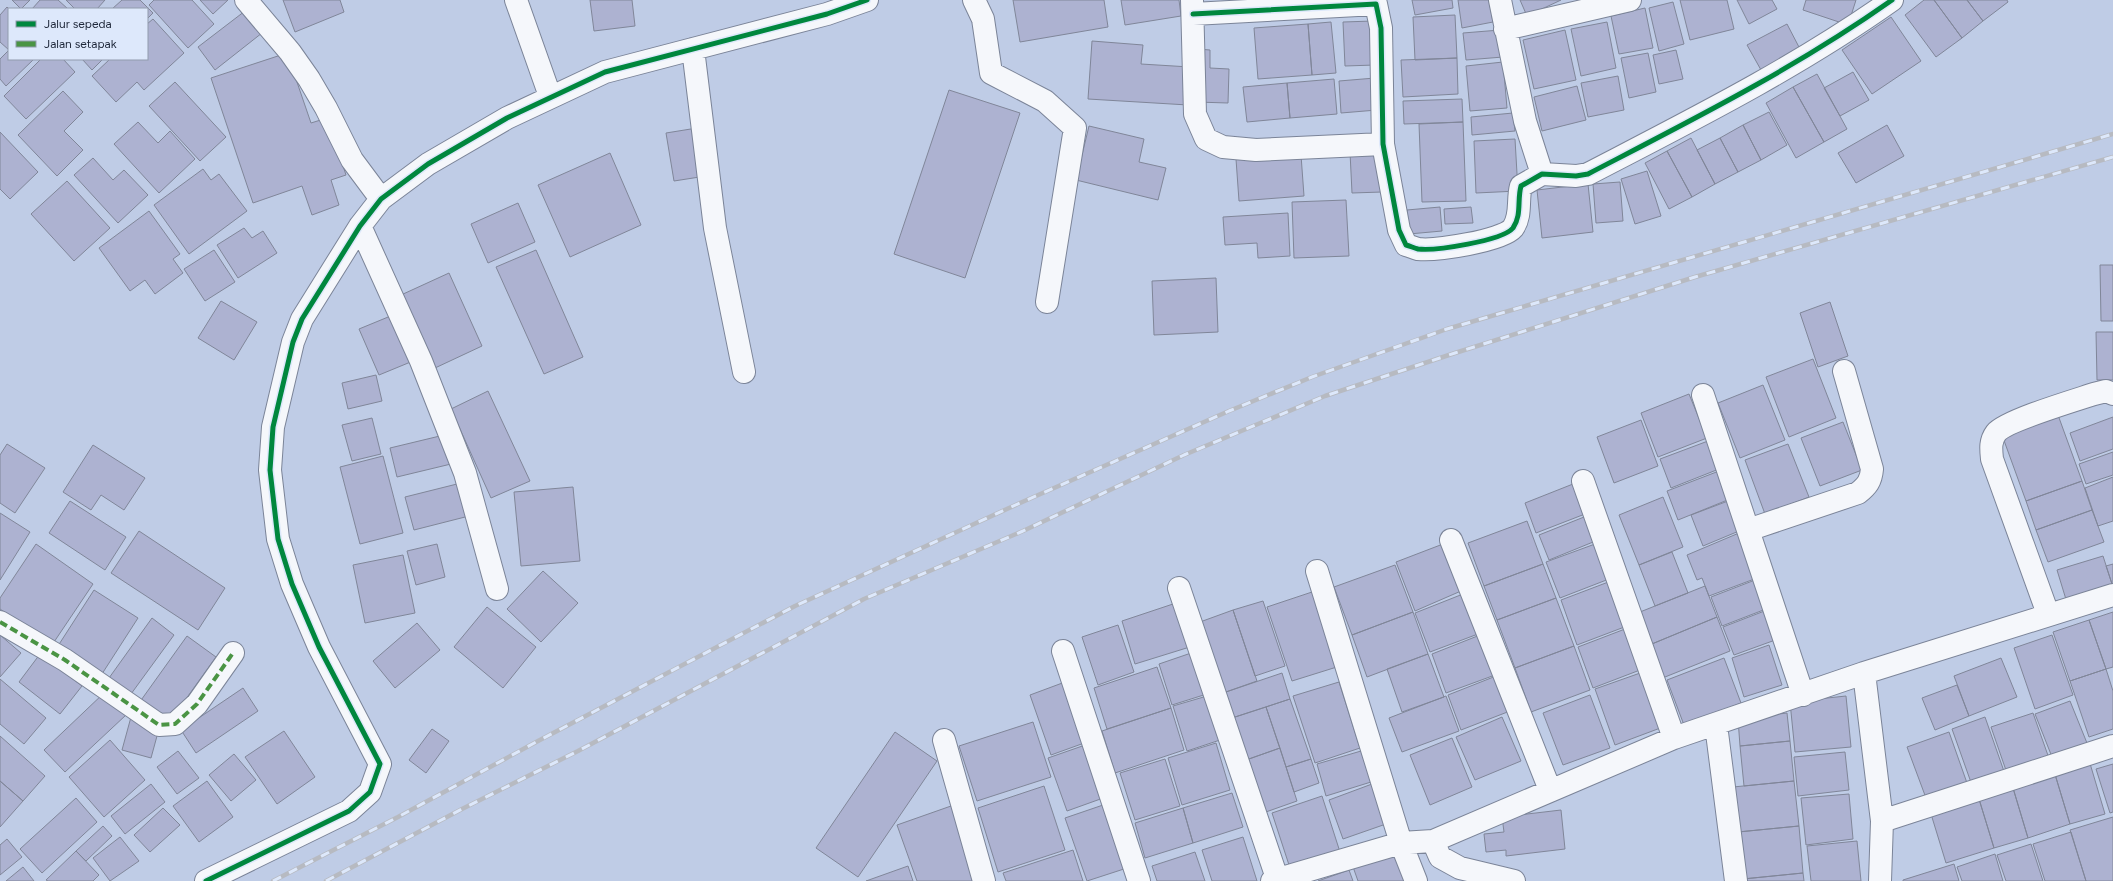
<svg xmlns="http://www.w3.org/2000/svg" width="2113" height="881" font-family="Figtree,sans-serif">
<rect width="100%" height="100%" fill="#bfcce6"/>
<path fill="#adb2d1" stroke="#808699" d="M 12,0 L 30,0 L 21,9 Z
M 40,0 L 58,0 L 68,9 L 32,9 Z
M 66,0 L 105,0 L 97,9 L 75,9 Z
M 122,0 L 140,0 L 153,13 L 147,19 L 147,9 L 112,9 Z
M 154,0 L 192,0 L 214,24 L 188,48 L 149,5 Z
M 200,0 L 228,0 L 213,14 Z
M 283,0 L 340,0 L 344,12 L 295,32 Z
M 590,0 L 632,0 L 635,26 L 594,31 Z
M 1013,0 L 1104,0 L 1108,27 L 1020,42 Z
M 1121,0 L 1179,0 L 1181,16 L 1125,25 Z
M 1412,0 L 1452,0 L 1453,8 L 1415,15 Z
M 1458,0 L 1489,0 L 1493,22 L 1462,28 Z
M 1520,0 L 1561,0 L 1527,16 Z
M 1680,0 L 1727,0 L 1734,29 L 1690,40 Z
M 1737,0 L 1772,0 L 1777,9 L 1749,24 Z
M 1806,0 L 1856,0 L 1848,25 L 1803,10 Z
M 1924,0 L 1934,0 L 1962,38 L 1936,57 L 1905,15 Z
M 1934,0 L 1967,0 L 1983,21 L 1962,38 Z
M 1967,0 L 2007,0 L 2008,2 L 1983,21 Z
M 1673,2 L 1684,44 L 1659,51 L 1649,8 Z
M 7,7 L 9,9 L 9,59 L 34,59 L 6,86 L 0,79 L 0,59 L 9,50 L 0,42 L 0,15 Z
M 1645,8 L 1653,48 L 1619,54 L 1611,16 Z
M 245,11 L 262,33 L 215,70 L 198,47 Z
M 1455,15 L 1457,58 L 1415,60 L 1413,17 Z
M 1891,17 L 1921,61 L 1872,94 L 1842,50 Z
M 153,19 L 184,53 L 144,90 L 137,82 L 116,102 L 92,76 L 110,59 L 147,59 L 147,24 Z
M 1373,21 L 1375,65 L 1345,66 L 1343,22 Z
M 1331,22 L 1336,73 L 1312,75 L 1308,24 Z
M 1607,22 L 1616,68 L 1581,76 L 1571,29 Z
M 1308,24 L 1312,75 L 1258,79 L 1254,28 Z
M 1787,24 L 1800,49 L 1761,70 L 1747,45 Z
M 1500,30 L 1503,57 L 1466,60 L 1463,33 Z
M 1565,30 L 1576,80 L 1534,89 L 1523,40 Z
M 1092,41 L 1143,45 L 1141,64 L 1190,67 L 1188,105 L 1088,99 Z
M 1198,49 L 1210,50 L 1210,68 L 1229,69 L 1228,103 L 1196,102 Z
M 1676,50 L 1683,79 L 1659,84 L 1653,55 Z
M 287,53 L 311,123 L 327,118 L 346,175 L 331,180 L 339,205 L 312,215 L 302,186 L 253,203 L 211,78 Z
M 1648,53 L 1656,92 L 1629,98 L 1621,58 Z
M 1457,58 L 1458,94 L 1403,97 L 1401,60 Z
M 41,59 L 63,59 L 75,72 L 26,119 L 4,96 Z
M 82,59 L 103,59 L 92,70 Z
M 1503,62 L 1507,108 L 1470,111 L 1466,66 Z
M 1853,72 L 1869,100 L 1840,116 L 1824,88 Z
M 1817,74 L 1847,129 L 1824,142 L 1793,87 Z
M 1618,76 L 1624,110 L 1588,117 L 1581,83 Z
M 1375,78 L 1377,110 L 1341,113 L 1339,81 Z
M 1334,79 L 1337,114 L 1290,118 L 1287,83 Z
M 175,82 L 226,137 L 200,161 L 149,106 Z
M 1287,83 L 1290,118 L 1247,122 L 1243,87 Z
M 1577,86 L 1586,120 L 1542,131 L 1534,97 Z
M 1793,87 L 1824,142 L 1796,158 L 1766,103 Z
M 949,90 L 1020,113 L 965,278 L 894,254 Z
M 63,91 L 83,112 L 64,131 L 83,150 L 57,176 L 18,135 Z
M 1462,99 L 1463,122 L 1404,124 L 1403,101 Z
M 1769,112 L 1787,145 L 1761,160 L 1743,125 Z
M 1513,113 L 1515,131 L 1472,135 L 1471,117 Z
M 138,122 L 158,143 L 170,131 L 195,159 L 159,193 L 114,144 Z
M 1463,122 L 1466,201 L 1422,202 L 1419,124 Z
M 1743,125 L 1761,160 L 1738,172 L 1720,138 Z
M 1887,125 L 1904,156 L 1856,183 L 1838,153 Z
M 1089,126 L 1144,139 L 1139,162 L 1166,168 L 1158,200 L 1076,180 Z
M 697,128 L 706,176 L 674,181 L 666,133 Z
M 0,132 L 38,172 L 10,199 L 0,189 Z
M 1691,138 L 1715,184 L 1692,197 L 1667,151 Z
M 1720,138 L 1738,172 L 1715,184 L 1697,150 Z
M 1515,139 L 1518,191 L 1476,193 L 1474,141 Z
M 1380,151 L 1382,192 L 1352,193 L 1350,152 Z
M 1667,151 L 1692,197 L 1669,209 L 1645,163 Z
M 610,153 L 641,225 L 570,257 L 538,185 Z
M 1301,155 L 1304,196 L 1239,201 L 1236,159 Z
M 93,158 L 113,180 L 124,170 L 148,195 L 118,223 L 74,175 Z
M 203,169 L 211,180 L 219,174 L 247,211 L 189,254 L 154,205 Z
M 1647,171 L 1661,216 L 1635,224 L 1621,179 Z
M 67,181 L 110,228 L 74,261 L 31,214 Z
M 1620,182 L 1623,221 L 1596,223 L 1593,184 Z
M 1588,184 L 1593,232 L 1542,238 L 1537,190 Z
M 1346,200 L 1349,256 L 1294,258 L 1292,202 Z
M 518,203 L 535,242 L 488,263 L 471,224 Z
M 1440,207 L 1442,231 L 1409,234 L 1407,210 Z
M 1471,207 L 1473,223 L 1445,224 L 1444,209 Z
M 149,211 L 180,254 L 173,259 L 183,273 L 155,294 L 145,280 L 130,291 L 99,248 Z
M 1288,213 L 1290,256 L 1258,258 L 1257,243 L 1225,245 L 1223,217 Z
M 244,228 L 252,238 L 263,231 L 277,253 L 238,278 L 217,245 Z
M 214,250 L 235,282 L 205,301 L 184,269 Z
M 536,250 L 583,357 L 544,374 L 496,267 Z
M 2100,265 L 2113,265 L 2113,321 L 2101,321 Z
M 449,273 L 482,346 L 435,368 L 401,295 Z
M 1216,278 L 1218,332 L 1154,335 L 1152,281 Z
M 221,301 L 257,322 L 234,360 L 198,338 Z
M 1830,302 L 1848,356 L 1818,367 L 1800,313 Z
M 393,315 L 413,361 L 379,375 L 359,329 Z
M 2096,332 L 2113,332 L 2113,380 L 2097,380 Z
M 1813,359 L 1836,418 L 1789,437 L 1766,377 Z
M 376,375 L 382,401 L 348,409 L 342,383 Z
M 1763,385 L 1785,440 L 1740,458 L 1718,403 Z
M 488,391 L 530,481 L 491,498 L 451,409 Z
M 1689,394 L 1707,438 L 1658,457 L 1641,413 Z
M 2058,415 L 2082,481 L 2026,501 L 2002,435 Z
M 2113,417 L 2113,449 L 2080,461 L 2070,433 Z
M 372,418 L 381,454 L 352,461 L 342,425 Z
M 1641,420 L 1658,466 L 1614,483 L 1597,437 Z
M 1843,422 L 1862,470 L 1820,486 L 1801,438 Z
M 444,435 L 451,464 L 397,477 L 390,448 Z
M 1708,441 L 1719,469 L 1671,488 L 1660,459 Z
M 7,444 L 45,468 L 15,513 L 0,503 L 0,455 Z
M 1788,444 L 1809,497 L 1765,514 L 1745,460 Z
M 93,445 L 145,478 L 124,510 L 101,495 L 91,510 L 63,492 Z
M 2113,452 L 2113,475 L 2086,484 L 2079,464 Z
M 383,456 L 403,533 L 360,544 L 340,467 Z
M 1719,471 L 1730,499 L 1678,520 L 1667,491 Z
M 2113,477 L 2113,521 L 2098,526 L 2085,488 Z
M 2082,481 L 2092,510 L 2036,530 L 2026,501 Z
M 461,483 L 469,516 L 414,530 L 405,497 Z
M 1573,484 L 1585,514 L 1536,533 L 1525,503 Z
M 573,487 L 580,561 L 521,566 L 514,492 Z
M 1663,497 L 1683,547 L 1639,565 L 1619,515 Z
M 70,501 L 126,537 L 105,570 L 49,533 Z
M 1728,501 L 1739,531 L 1703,546 L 1691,515 Z
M 2092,510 L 2104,542 L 2048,562 L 2036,530 Z
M 0,513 L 30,532 L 0,580 Z
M 1589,515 L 1598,540 L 1549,560 L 1539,535 Z
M 1527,521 L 1543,564 L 1484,586 L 1468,543 Z
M 139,531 L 225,588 L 198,630 L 111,573 Z
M 1739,533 L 1757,578 L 1709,596 L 1702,578 L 1697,580 L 1687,555 Z
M 36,544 L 93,584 L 52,645 L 0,609 L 0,598 Z
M 437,544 L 445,577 L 416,585 L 407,551 Z
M 1443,544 L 1461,591 L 1415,611 L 1396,562 Z
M 1595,544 L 1609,579 L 1560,598 L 1546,562 Z
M 1672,552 L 1688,593 L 1655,606 L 1639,565 Z
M 403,555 L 415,613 L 365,623 L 353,565 Z
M 2103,556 L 2113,587 L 2068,606 L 2057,570 Z
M 1543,564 L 1556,598 L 1497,620 L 1484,586 Z
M 2113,564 L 2113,587 L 2106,566 Z
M 1395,565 L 1413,612 L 1352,635 L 1334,587 Z
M 543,571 L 578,603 L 541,642 L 507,609 Z
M 1755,580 L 1766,609 L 1722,626 L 1711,597 Z
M 1611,581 L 1627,626 L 1577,645 L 1561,600 Z
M 1705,586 L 1717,617 L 1647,646 L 1635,614 Z
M 94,590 L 138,618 L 100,677 L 56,649 Z
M 1315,591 L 1340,666 L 1292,681 L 1267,607 Z
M 1463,594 L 1478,634 L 1430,652 L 1415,613 Z
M 1556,598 L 1574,646 L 1515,668 L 1497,620 Z
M 1263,601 L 1285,666 L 1255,676 L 1233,610 Z
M 1179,602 L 1193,646 L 1135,664 L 1122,621 Z
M 487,607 L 536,647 L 503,688 L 454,647 Z
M 1233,610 L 1257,681 L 1223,693 L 1200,622 Z
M 1767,610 L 1778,639 L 1734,655 L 1723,627 Z
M 1413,612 L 1428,654 L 1367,677 L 1352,635 Z
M 2113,612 L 2113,667 L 2106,669 L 2089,620 Z
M 1717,617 L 1730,651 L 1660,679 L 1647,646 Z
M 152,618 L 174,635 L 131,694 L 109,678 Z
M 2089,620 L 2106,669 L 2070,681 L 2053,632 Z
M 417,623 L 440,650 L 395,688 L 373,661 Z
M 1118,625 L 1134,672 L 1098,685 L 1082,637 Z
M 1625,629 L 1640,670 L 1593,688 L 1578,647 Z
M 0,635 L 21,653 L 0,677 Z
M 1480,635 L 1495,675 L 1446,693 L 1432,654 Z
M 2052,635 L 2073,695 L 2035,709 L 2014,648 Z
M 187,636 L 216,657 L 168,724 L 139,703 Z
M 1769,645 L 1782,685 L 1744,697 L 1732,658 Z
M 1574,646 L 1590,690 L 1531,712 L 1515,668 Z
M 1197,651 L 1210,693 L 1172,705 L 1159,664 Z
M 40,654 L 82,686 L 60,714 L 19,682 Z
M 1428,654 L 1444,697 L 1402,712 L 1387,669 Z
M 1724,658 L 1741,703 L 1684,725 L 1667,680 Z
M 2001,658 L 2017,697 L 1969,716 L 1954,676 Z
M 1157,667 L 1171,708 L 1107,729 L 1094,688 Z
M 2106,669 L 2113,691 L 2113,729 L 2089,737 L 2070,681 Z
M 1643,672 L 1663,727 L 1615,745 L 1595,689 Z
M 1282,673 L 1290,699 L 1232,718 L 1223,693 Z
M 1496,676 L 1510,711 L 1461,730 L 1448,695 Z
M 0,679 L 46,718 L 24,744 L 0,724 Z
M 1065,682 L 1087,742 L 1051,755 L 1030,695 Z
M 1339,682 L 1360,748 L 1315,763 L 1293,696 Z
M 1957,685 L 1969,716 L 1935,730 L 1922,698 Z
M 243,688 L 258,711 L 196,753 L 181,730 Z
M 105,692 L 126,715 L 65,772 L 44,750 Z
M 1590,695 L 1610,748 L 1563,765 L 1543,713 Z
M 1207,696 L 1220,740 L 1187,751 L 1173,706 Z
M 1446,696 L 1459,731 L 1402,752 L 1389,718 Z
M 1846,696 L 1851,747 L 1795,752 L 1790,702 Z
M 1290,699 L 1311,759 L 1286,767 L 1266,707 Z
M 2070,701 L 2089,748 L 2054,762 L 2035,714 Z
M 1266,707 L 1280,748 L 1246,760 L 1232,718 Z
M 1171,708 L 1184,750 L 1115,773 L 1102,731 Z
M 1787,713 L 1790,741 L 1740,746 L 1738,719 Z
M 2033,713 L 2051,764 L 2009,779 L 1991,727 Z
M 131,717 L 160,725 L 151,758 L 122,750 Z
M 1502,717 L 1521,761 L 1475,780 L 1456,737 Z
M 1985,717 L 2006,777 L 1973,788 L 1952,729 Z
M 1033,722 L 1051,777 L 977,801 L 959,746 Z
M 432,729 L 449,741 L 426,773 L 409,760 Z
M 284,731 L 315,777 L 277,804 L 245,757 Z
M 895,732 L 937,761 L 858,877 L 816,848 Z
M 1949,732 L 1967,783 L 1926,798 L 1907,747 Z
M 0,736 L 45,776 L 23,801 L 0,781 Z
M 1452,738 L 1472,787 L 1430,805 L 1410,755 Z
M 110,740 L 145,780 L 104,817 L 69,777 Z
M 1790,741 L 1794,781 L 1744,786 L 1740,746 Z
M 1216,743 L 1230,790 L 1182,805 L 1168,758 Z
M 1088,744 L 1106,797 L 1067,811 L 1048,758 Z
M 1280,748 L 1297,801 L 1263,813 L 1246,760 Z
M 178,751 L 199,778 L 177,794 L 157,767 Z
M 1361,751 L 1371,782 L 1326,796 L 1317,764 Z
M 1845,752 L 1849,790 L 1798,796 L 1794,757 Z
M 234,754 L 256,780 L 231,801 L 209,775 Z
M 1165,759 L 1180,806 L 1135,820 L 1120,773 Z
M 1311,759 L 1319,783 L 1294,792 L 1286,767 Z
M 2089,760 L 2105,814 L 2070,824 L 2054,771 Z
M 2113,764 L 2113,812 L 2110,813 L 2096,769 Z
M 2054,771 L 2070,824 L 2028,838 L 2013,788 Z
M 0,781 L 23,801 L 0,827 Z
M 207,781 L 233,817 L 199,842 L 173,806 Z
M 1794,781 L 1799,826 L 1738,832 L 1733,787 Z
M 151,784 L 165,802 L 125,834 L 111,816 Z
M 1372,784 L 1386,824 L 1343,839 L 1329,800 Z
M 1044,786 L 1065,850 L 998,872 L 978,808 Z
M 2013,788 L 2028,838 L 1994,848 L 1979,799 Z
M 1232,793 L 1243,827 L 1193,843 L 1183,808 Z
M 1849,794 L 1853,839 L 1806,845 L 1801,798 Z
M 1322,796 L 1340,852 L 1290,868 L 1272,813 Z
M 76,798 L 97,822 L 42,873 L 20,849 Z
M 1979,799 L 1994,848 L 1946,863 L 1931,814 Z
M 1106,804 L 1127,868 L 1087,881 L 1065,818 Z
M 951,806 L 977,881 L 917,881 L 897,825 Z
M 163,808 L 180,825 L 150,852 L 134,835 Z
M 1183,808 L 1193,843 L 1145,858 L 1135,823 Z
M 1561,810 L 1565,849 L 1506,856 L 1506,850 L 1486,852 L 1484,834 L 1504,832 L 1502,817 Z
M 2113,817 L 2113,881 L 2086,881 L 2070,830 Z
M 103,826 L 112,836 L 86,861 L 76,851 Z
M 1799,826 L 1803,873 L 1743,879 L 1738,832 Z
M 2071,832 L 2086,881 L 2045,881 L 2033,844 Z
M 120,837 L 139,861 L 110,881 L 93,858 Z
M 1243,837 L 1257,881 L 1212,881 L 1202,850 Z
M 7,839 L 22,857 L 0,875 L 0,845 Z
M 1857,841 L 1861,881 L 1811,881 L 1807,846 Z
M 2031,844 L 2043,881 L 2006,881 L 1997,855 Z
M 1394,848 L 1407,881 L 1358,881 L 1352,864 Z
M 1073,850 L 1083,881 L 1006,881 L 1003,873 Z
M 76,851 L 99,875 L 93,881 L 48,881 L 46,880 Z
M 1195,852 L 1205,881 L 1157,881 L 1152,866 Z
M 1995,854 L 2003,881 L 1962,881 L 1957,867 Z
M 1954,864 L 1959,881 L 1903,881 L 1903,880 Z
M 908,866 L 913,881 L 866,881 Z
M 23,867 L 34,881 L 6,881 Z
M 1349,870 L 1353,881 L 1318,881 Z
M 1803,873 L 1804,881 L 1743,881 L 1743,879 Z"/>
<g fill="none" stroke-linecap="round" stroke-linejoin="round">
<defs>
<path id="minor" d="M 246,0 L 290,52 L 309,79 L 326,108 L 352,160 L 381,199
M 516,0 L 550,96
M 974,0 L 983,19 L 991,73 L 1045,101 L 1075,128 L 1047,302
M 1192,0 L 1195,114 L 1206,139 L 1223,147 L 1256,150 L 1383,144
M 1500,0 L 1525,121 L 1542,174
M 1193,14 L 1376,4 L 1381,28 L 1383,144 L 1399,230 L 1406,245 C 1410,246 1414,248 1418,249 C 1435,251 1502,241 1513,228 C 1522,215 1517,200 1521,186 L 1542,174 L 1576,176 L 1588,174 C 1692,120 1796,68 1892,0
M 1505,29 L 1630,0
M 693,49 L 715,228 L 744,372
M 360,226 L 421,361 L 465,473 L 497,589
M 1703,395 L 1803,695
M 1583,481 L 1674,738
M 1748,530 L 1858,493 C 1867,486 1871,481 1872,469 L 1844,371
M 1451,540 L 1550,790
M 1317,571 L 1401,843 L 1416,881
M 1179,588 L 1278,881
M 2048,614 L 1992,459 C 1991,449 1990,441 1996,433 C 2005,421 2076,400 2094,394 L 2106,391 L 2113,394
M 0,622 L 65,660 L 159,725 L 175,724 L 197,704 L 233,653
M 1063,651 L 1139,881
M 1864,673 L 1882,821 L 1880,881
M 1716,725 L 1736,881
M 944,740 L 984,881
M 1882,821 L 2113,746
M 1433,841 L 1440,857 L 1460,868 L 1514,881
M 206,881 L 349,811 L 370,792 L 380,764 L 319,647 L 292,584 L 278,539 L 270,470 L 273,427 L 293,342 L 302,319 L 360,226 L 381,199 L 428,164 L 507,118 L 605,72 L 827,14 L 867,0
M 1272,881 L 1401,843 L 1433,841 L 1674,738 L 1864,673 L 2113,595"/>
</defs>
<use href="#minor" stroke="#7b8498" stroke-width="24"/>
<use href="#minor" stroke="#f5f7fb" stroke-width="22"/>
<defs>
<path id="rail" d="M 273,881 L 398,817 L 538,741 L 795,606 L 1020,503 L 1229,411 L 1312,377 L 1447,329 L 2113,134
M 326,881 L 462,809 L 578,751 L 864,599 L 1023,531 L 1184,455 L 1325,396 L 1455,353 L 1695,277 L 2113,157"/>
</defs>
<use href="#rail" stroke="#b7bac1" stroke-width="4.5"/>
<use href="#rail" stroke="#dde8fb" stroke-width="3" stroke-dasharray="9" stroke-linecap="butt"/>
<path stroke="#4a9444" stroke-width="4" stroke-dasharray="8 4" stroke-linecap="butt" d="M 0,622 L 65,660 L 159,725 L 175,724 L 197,704 L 233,653"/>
<defs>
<path id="cycleway" d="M 1193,14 L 1376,4 L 1381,28 L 1383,144 L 1399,230 L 1406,245 C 1410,246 1414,248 1418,249 C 1435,251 1502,241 1513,228 C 1522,215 1517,200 1521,186 L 1542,174 L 1576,176 L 1588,174 C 1692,120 1796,68 1892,0
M 206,881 L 349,811 L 370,792 L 380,764 L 319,647 L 292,584 L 278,539 L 270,470 L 273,427 L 293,342 L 302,319 L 360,226 L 381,199 L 428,164 L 507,118 L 605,72 L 827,14 L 867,0"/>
</defs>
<use href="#cycleway" stroke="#dde8fb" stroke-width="8"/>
<use href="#cycleway" stroke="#00873e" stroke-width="5"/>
</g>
<rect x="8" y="8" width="140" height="52" fill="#dde8fb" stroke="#919bad"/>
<rect x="16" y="21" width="20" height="6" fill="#00873e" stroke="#919bad"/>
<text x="44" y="28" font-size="12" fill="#1e2739">Jalur sepeda</text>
<rect x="16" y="41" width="20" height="6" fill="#4a9444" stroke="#919bad"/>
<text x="44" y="48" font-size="12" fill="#1e2739">Jalan setapak</text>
</svg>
